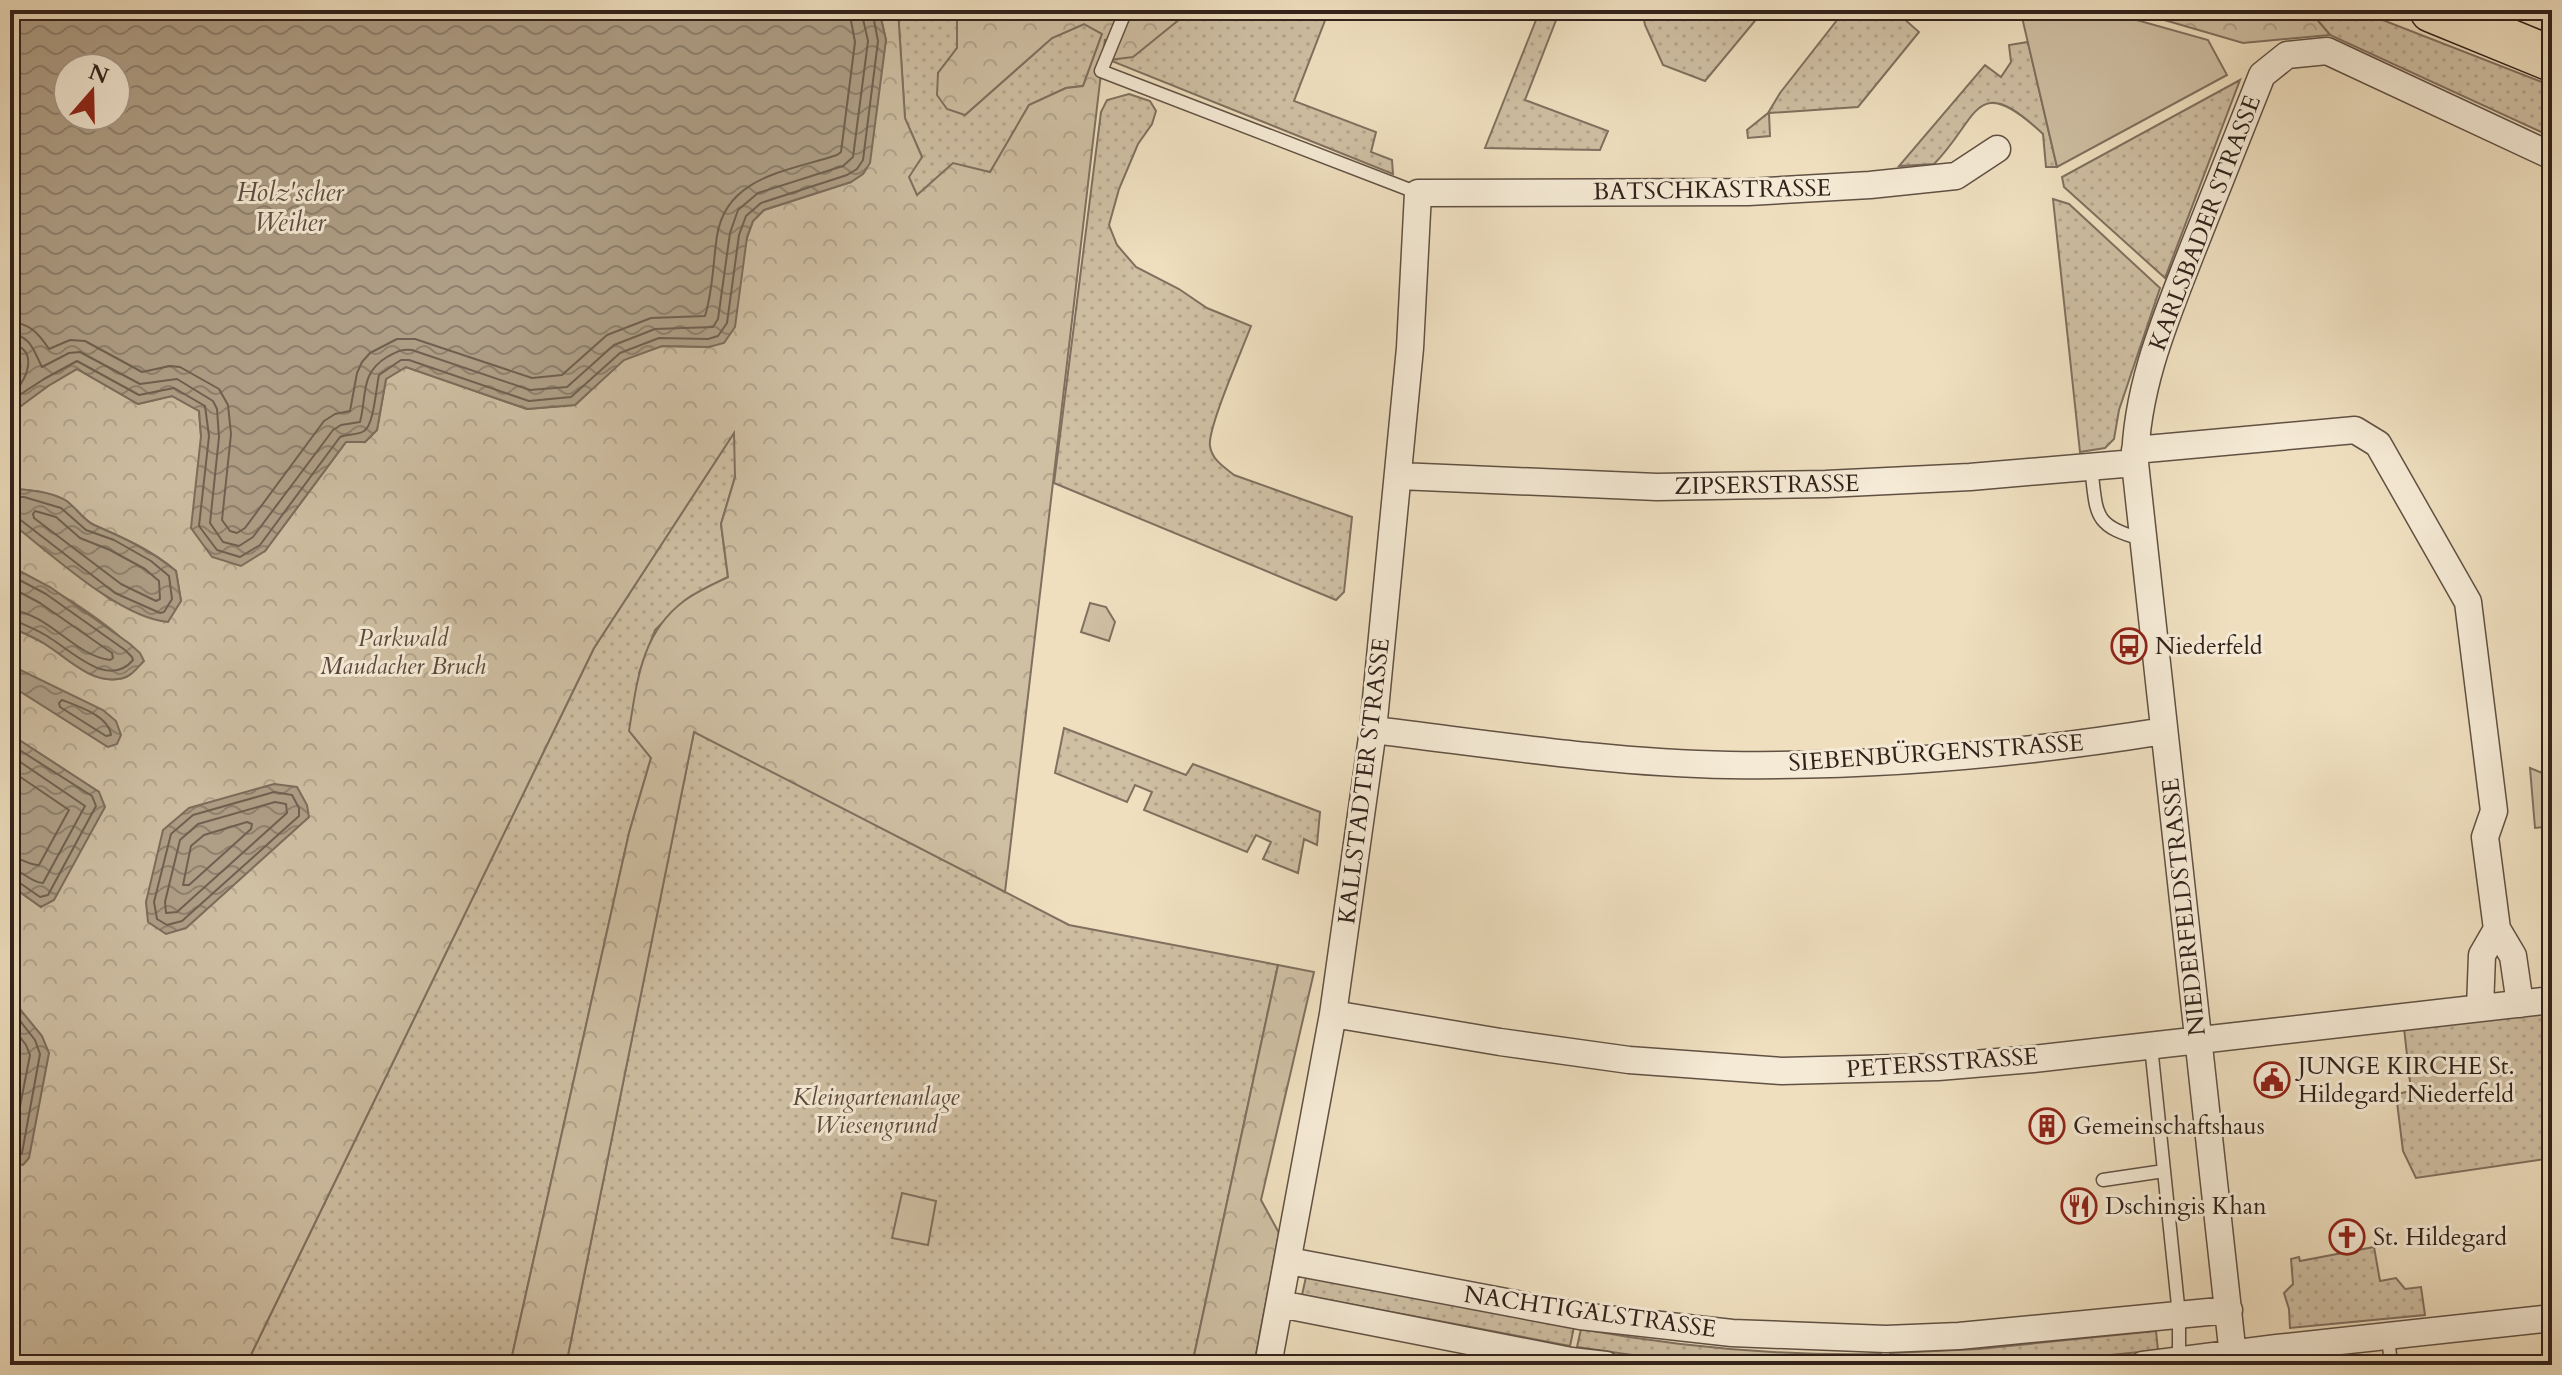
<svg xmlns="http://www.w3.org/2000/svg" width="2562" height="1375" font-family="Cardo,serif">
<defs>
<pattern id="grass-dots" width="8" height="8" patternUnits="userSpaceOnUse" patternTransform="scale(2)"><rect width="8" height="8" fill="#cfbfa3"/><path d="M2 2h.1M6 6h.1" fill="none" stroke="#b2a48c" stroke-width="1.8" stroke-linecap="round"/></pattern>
<pattern id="forest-crowns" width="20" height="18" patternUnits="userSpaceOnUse" patternTransform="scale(2)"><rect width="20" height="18" fill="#cfbfa3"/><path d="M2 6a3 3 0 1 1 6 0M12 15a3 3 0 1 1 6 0" fill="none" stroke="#b2a48c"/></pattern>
<pattern id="water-waves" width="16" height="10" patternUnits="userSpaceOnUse" patternTransform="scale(2)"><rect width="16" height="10" fill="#af9f87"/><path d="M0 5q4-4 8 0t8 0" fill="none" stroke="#8f816e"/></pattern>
</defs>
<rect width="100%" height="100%" fill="#efdfbf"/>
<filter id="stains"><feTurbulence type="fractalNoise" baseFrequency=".0025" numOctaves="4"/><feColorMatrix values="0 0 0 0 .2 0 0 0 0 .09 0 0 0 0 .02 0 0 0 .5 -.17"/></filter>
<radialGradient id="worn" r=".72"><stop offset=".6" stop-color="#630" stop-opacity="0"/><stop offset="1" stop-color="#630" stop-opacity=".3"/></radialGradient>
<path fill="url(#grass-dots)" stroke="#80705f" stroke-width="2" d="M 898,10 L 957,10 L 957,48 L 938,73 L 965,115 L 1052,38 L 1084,24 L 1102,34 L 1083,86 L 1066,88 L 1029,105 L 990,173 L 917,195 L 908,177 L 922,157 L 905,119 Z
M 1191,10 L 1329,10 L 1294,101 L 1376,132 L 1371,152 L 1392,160 L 1393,174 L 1109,60 L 1133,56 Z
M 1540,10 L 1560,10 L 1525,100 L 1608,131 L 1600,150 L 1485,148 Z
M 1642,10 L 1764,10 L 1705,81 L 1663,65 L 1645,25 Z
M 1845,10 L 1894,10 L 1919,32 L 1858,107 L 1769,113 L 1770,136 L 1748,138 L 1747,130 L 1768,113 L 1780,93 Z
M 2309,10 L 2357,10 L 2542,82 L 2552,89 L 2552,137 L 2330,35 Z
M 2028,42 L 2057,167 L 2046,167 L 2043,134 C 1974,69 1979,119 1934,164 L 1899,166 L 1985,65 L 2001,77 L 2011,62 L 2009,45 Z
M 2240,80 L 2165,278 L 2064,187 L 2062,177 Z
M 1129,94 L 1150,101 L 1156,111 L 1152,124 L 1138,144 L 1119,189 L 1109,225 L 1117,245 L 1136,267 L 1179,289 L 1207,308 L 1251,326 C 1243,348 1207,429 1210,446 C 1212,460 1224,467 1234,475 L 1352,517 L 1344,592 L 1336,600 L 1054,483 L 1101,112 L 1107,100 Z
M 2053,199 L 2069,204 L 2160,288 L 2119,410 L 2114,439 L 2105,448 L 2080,452 Z
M 10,349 C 24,360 24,373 10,384 Z
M 735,431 L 735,477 L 721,524 L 728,577 L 684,601 L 655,630 L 639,673 L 651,758 L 629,833 L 510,1365 L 246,1365 L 594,648 Z
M 1064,728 L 1186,775 L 1193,764 L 1320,812 L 1317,845 L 1304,839 L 1298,873 L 1263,859 L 1271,842 L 1256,835 L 1247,852 L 1144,810 L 1152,792 L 1135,785 L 1127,802 L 1055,773 Z
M 694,731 L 1069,925 L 1278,965 L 1192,1365 L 566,1365 Z
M 2552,1009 L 2552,1158 L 2416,1178 L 2403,1151 L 2396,1094 L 2411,1091 L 2404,1028 Z
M 2374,1247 L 2380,1281 L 2396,1278 L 2405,1289 L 2421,1287 L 2425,1315 L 2290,1328 L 2289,1309 L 2284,1293 L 2293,1284 L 2291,1259 L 2299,1257 L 2300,1261 Z
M 1306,1277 L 1574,1327 L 1570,1346 L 1302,1295 Z
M 1581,1329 C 1679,1347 1781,1356 1881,1354 L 1882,1365 L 1701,1365 L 1577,1347 Z
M 2156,1331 L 2158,1350 L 2015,1365 L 1890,1365 L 1890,1353 L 1979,1349 Z"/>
<path fill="url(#forest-crowns)" stroke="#80705f" stroke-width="2" d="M 879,10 L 898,10 L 905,118 L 922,157 L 909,177 L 917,195 L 953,163 L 990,172 L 1029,105 L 1066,88 L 1083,86 L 1102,34 L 1084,24 L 1052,38 L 965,115 L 947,109 L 937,95 L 938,73 L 957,48 L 957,10 L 1191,10 L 1133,57 L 1109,60 L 1105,39 L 1005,892 L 694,732 L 566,1365 L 510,1365 L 629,833 L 651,758 L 629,731 C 637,682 641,633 684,601 C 697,591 714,584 728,577 L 721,524 L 735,477 L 734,433 L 594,648 L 246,1365 L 10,1365 L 10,1272 L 20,1222 L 14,1211 L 10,1207 L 17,1003 L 10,997 L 10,885 L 41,907 L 99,792 L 10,734 L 10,685 L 108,747 L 20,671 L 10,665 L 10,627 C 21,632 34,637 45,644 C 66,657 90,683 118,679 C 130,678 136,669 143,661 C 115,624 51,588 10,566 L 10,522 L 111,600 L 181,601 L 176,571 C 150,549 125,539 94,525 C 83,520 76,507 65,500 C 51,492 27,489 10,489 L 10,402 L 21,406 L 48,386 L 77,369 L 138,404 L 172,396 L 199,411 L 201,436 L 265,551 L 346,442 L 365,442 L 377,430 L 386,379 L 406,367 L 527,409 L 575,405 L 624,359 L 662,346 L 709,347 L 753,221 L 764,210 L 851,182 L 886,40 Z
M 2130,10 L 2309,10 L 2330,35 L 2243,43 Z
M 1278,965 L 1314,972 L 1261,1200 L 1279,1233 L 1254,1365 L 1192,1365 Z"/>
<path fill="#cfbfa3" stroke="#80705f" stroke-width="2" d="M 2026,10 L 2101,10 L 2208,40 L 2227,75 L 2057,167 L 2021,13 Z
M 1090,603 L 1106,607 L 1115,622 L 1109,641 L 1081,632 Z
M 2530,768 L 2552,777 L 2552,826 L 2535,828 Z
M 902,1193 L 936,1201 L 928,1245 L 892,1238 Z"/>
<path fill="url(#water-waves)" stroke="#7d6d5c" stroke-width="2" fill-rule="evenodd" d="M 10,10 L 879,10 L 886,40 L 870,163 L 863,174 L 851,182 L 764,210 L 753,221 L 747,237 L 735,327 L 724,343 L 709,347 L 662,346 L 624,360 L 575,405 L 527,409 L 406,367 L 386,379 L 377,430 L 365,442 L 346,442 L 265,551 L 241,566 L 212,557 L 191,528 L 201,436 L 199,411 L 172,396 L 138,404 L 77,369 L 48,386 L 21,406 L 10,402 L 10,384 C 24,373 24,360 10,349 ZM 116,68 L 116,116 L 68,116 L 68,68 Z
M 10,489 C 27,489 51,492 65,500 C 76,507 83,520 94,525 C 124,538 151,550 176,571 L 181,601 L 168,622 C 119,618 49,552 10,522 Z
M 10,566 L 50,587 L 130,644 L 140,653 L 144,661 C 136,669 130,678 118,679 C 90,683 66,657 45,644 C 34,637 21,632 10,627 Z
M 10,665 L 103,710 L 116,721 L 121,735 L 117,744 L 108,747 L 10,685 Z
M 10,734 L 99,792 L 105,807 L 54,900 L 41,907 L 10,885 Z
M 274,784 L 297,787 L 307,805 L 309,817 L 186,928 L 166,934 L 148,922 L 146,902 L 163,830 L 189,808 Z
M 10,997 L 42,1036 L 49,1053 L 29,1158 L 23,1165 L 10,1162 Z
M 10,1207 C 27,1223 14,1252 10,1272 Z"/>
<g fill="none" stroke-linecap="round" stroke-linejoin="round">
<path stroke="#706051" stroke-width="2" d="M 10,322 C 30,323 39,334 49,349 L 70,340 L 85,341 L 142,372 L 170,366 L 180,367 L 219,389 L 228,405 L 231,434 L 222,520 L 230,531 L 237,533 L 245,528 L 324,421 L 335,414 L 350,411 L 357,373 L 362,362 L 370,353 L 397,339 L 415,339 L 532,378 L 562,375 L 607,335 L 651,318 L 705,316 C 713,291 713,262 717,236 C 726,176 789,171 837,155 L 841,152 L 855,42 L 849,10
M 10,334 C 31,335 34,352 42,367 L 69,353 L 80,352 L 140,384 L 177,379 L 213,401 L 217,409 L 219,437 L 210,523 L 223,542 L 239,546 L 253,537 L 333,430 L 341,425 L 360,422 C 367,395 360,373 387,357 C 396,352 401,349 412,350 L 530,390 L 567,387 L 614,345 L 655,329 L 713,327 L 718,319 L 730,233 L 738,210 L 758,193 L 843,166 L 853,157 L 868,41 L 861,10
M 10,344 C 38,348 29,377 15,391 L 18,396 L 44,379 L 77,361 L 139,395 L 174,388 L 205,406 L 209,436 L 199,526 L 217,550 L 240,557 L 260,545 L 340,437 C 348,433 357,436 364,431 C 374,425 376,388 379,375 L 401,360 L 409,360 L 529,401 L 571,397 L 620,353 L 659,338 L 708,339 L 718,336 L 727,323 L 739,235 L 746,216 L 761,203 L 847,175 L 857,169 L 863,160 L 878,41 L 872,10
M 10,497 L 24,497 L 61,508 L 86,530 L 114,540 L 151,561 L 169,576 L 172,599 L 164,612 L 160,613 L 115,593 L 18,518 L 10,517
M 35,511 L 56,517 L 80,538 L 110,550 L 145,569 L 159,581 L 160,599 L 156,601 L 121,584 L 34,518 L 33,514 Z
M 10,575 L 46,594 L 125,650 L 132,657 L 133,660 C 109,689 73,652 50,638 C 40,631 27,626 16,621 L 10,620
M 10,587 L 40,603 L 112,653 L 113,658 L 110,660 C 73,655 49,613 10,610
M 62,700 C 78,706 109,716 111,735 L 106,736 L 60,707 L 59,703 Z
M 10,744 L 92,796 L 96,806 L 48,895 L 40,897 L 17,881 L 10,879
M 10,755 L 85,806 L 43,883 C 31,883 23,870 10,869
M 10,770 L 69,810 L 39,865 C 30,866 20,857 10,857
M 274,792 L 292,795 L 299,808 L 299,816 L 182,921 L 167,925 L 157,919 L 154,902 L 171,834 L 193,815 Z
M 275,802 L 286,804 L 287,813 L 177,912 L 166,913 L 165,902 L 180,840 L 198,824 Z
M 247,822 L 252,824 L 251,829 L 189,885 L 183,885 L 191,846 L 204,835 Z
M 10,1008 L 35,1040 L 40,1054 L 22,1153 L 19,1156 L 10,1155
M 10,1024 L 26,1045 L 30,1055 L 13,1142 L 10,1145"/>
<defs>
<path id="service" d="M 1126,10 L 1101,71 L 1418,193
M 2091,467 C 2097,514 2092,526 2142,539
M 2151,1046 L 2179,1315 L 2179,1349 L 2176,1361
M 2103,1180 L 2164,1171
M 2388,1336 L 2391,1365"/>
<path id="minor" d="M 2135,450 L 2355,430 L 2378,444 L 2468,602 L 2494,811 L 2485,837 L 2497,929 L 2482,955 L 2480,1008
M 1399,476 L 1657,487 L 1826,484 L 1970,477 L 2135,463
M 1373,730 C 1491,744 1610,763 1729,765 C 1874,767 2021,754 2164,731
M 2497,929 L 2513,956 L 2520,1004
M 1333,1014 L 1500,1042 L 1629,1060 L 1782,1071 L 1938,1067 L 2033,1059 L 2552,1000
M 1289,1261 L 1580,1316 L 1732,1333 L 1886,1339 L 1959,1336 L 2229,1310
M 1280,1304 L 1571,1361 L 1606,1365
M 1268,1365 L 1333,1014 L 1373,730 L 1410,348 L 1418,193 L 1748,192 L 1870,185 L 1956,176 L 1997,149
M 2143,1365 L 2277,1348 L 2552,1318
M 2234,1365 L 2135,463 C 2136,388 2165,320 2192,251 C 2215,192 2239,134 2262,75 L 2287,55 L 2327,51 L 2552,156"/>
<path id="motorway" d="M 2432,10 L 2552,59"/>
</defs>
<use href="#service" stroke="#615144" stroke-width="15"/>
<use href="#minor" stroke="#615144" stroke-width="29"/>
<use href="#motorway" stroke="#32221b" stroke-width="47"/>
<use href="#service" stroke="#f5ead5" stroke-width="12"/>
<use href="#minor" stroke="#f5ead5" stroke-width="26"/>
<use href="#motorway" stroke="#efdfbf" stroke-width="44"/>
</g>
<defs>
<symbol id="bus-ring" viewBox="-11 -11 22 22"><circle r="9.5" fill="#f5ead5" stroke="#8f2418" stroke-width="1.5"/><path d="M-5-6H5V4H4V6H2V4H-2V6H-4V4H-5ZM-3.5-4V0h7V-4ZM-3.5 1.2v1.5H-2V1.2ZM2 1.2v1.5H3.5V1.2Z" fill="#8f2418"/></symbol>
<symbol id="civic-ring" viewBox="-11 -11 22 22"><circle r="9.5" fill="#f5ead5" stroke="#8f2418" stroke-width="1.5"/><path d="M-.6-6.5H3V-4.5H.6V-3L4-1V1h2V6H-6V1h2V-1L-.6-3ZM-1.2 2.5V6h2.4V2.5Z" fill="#8f2418"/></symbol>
<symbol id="building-ring" viewBox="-11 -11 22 22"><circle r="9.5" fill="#f5ead5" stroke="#8f2418" stroke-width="1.5"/><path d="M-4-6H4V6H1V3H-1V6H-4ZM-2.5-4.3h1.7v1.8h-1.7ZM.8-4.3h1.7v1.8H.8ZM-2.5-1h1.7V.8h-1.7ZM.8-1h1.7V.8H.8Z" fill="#8f2418"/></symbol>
<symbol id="restaurant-ring" viewBox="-11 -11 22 22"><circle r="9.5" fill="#f5ead5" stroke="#8f2418" stroke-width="1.5"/><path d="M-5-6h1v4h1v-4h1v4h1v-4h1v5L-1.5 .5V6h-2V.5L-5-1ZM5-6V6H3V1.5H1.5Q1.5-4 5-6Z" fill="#8f2418"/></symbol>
<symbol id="church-ring" viewBox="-11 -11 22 22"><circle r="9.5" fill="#f5ead5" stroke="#8f2418" stroke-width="1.5"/><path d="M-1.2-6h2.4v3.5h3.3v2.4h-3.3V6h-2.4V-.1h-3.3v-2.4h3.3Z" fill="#8f2418"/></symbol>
</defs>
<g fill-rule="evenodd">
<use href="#bus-ring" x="2109" y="626" width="40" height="40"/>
<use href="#civic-ring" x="2252" y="1060" width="40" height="40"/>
<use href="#building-ring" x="2027" y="1106" width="40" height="40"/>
<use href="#restaurant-ring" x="2059" y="1186" width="40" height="40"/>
<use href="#church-ring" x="2327" y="1217" width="40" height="40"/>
</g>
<g text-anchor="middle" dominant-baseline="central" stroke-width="6" stroke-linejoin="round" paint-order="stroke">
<g font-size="24" fill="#32221b" stroke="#f5ead5">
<text transform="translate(1712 190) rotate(-1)">BATSCHKASTRASSE</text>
<text transform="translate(2205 223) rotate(-69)">KARLSBADER STRASSE</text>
<text transform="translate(1767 485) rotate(-1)">ZIPSERSTRASSE</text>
<text transform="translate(1936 753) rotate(-4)">SIEBENBÜRGENSTRASSE</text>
<text transform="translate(1364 781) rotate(-83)">KALLSTADTER STRASSE</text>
<text transform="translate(2184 907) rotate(-96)">NIEDERFELDSTRASSE</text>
<text transform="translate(1942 1063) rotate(-4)">PETERSSTRASSE</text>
<text transform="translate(1590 1312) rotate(8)">NACHTIGALSTRASSE</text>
</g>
<g font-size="24" font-style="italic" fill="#59493d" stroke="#f5ead5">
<text x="403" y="638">Parkwald<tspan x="403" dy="28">Maudacher Bruch</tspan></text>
<text x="876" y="1097">Kleingartenanlage<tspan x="876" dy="28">Wiesengrund</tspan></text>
</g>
<g font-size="24" fill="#32221b" stroke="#f5ead5" text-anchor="start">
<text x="2155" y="646">Niederfeld</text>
<text x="2298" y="1066">JUNGE KIRCHE St.<tspan x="2298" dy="28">Hildegard Niederfeld</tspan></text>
<text x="2073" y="1126">Gemeinschaftshaus</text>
<text x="2105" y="1206">Dschingis Khan</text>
<text x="2373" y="1237">St. Hildegard</text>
</g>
<g font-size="26" font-style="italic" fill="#5e4e41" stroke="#f5ead5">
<text x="290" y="192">Holz'scher<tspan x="290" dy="30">Weiher</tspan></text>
</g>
</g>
<rect width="2562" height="1375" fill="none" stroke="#efdfbf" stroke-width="40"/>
<rect x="12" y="12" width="2538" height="1351" fill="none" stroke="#32221b" stroke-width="4"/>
<rect x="20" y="20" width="2522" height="1335" fill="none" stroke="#32221b" stroke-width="2"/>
<g transform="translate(92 92) rotate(20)"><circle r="38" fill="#f5ead5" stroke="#a79a8b" stroke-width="2"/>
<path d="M0-6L14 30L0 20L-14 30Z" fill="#8f2418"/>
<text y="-12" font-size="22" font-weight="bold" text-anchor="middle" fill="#32221b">N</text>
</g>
<rect width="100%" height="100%" filter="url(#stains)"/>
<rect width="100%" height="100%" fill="url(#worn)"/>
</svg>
